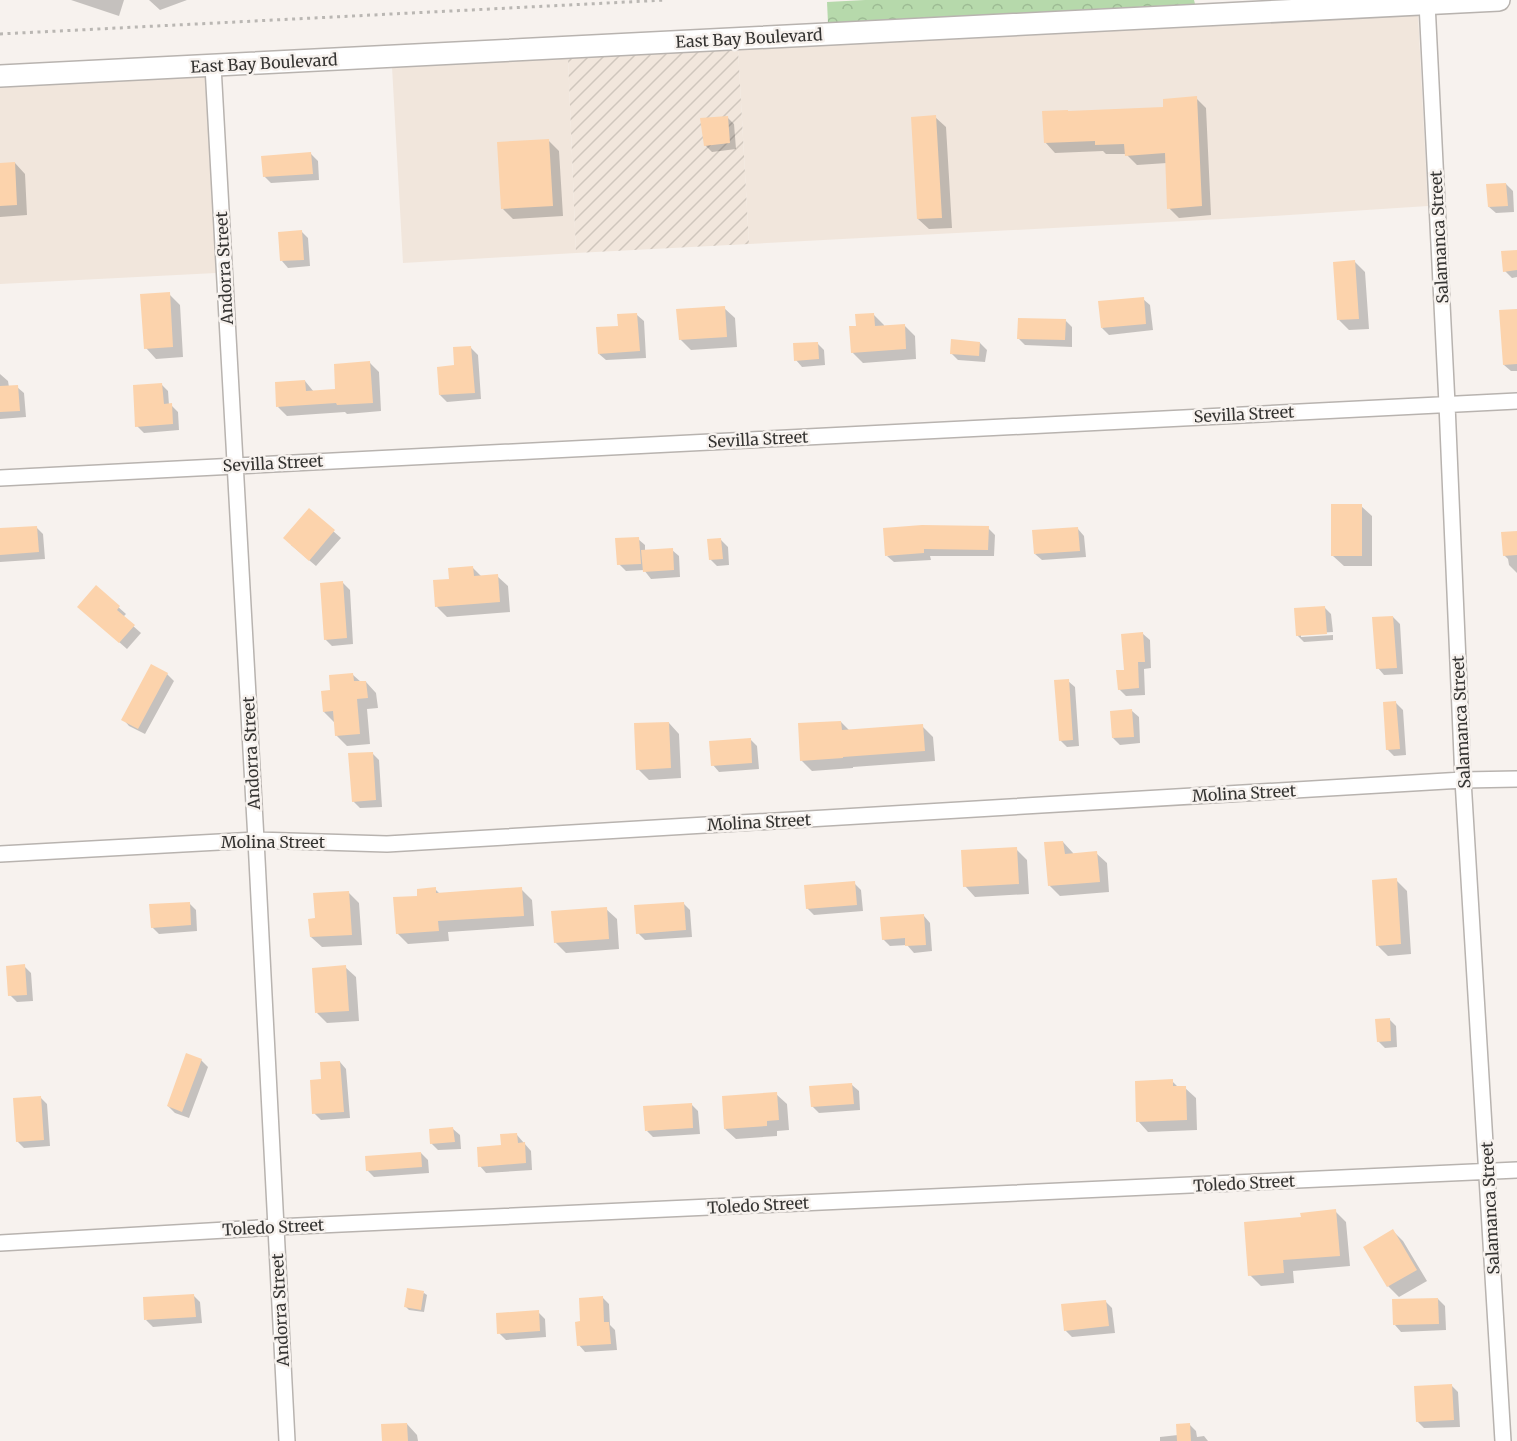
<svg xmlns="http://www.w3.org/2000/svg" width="1517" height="1441" font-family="Merriweather,serif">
<defs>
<pattern id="industrial-furrows" width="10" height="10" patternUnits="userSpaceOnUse" patternTransform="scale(1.5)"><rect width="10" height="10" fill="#f1e6dc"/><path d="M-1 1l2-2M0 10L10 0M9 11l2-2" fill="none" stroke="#cfc6bd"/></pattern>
<pattern id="forest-crowns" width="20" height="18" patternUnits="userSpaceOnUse" patternTransform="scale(1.5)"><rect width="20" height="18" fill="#b6d9ab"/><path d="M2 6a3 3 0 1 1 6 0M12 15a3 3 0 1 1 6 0" fill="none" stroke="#9dbb94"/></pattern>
</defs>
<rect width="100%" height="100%" fill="#f7f2ee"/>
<path fill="#f1e6dc" d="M 1418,14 L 1428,206 L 1241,218 L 749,244 L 738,49 Z
M 568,58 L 576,253 L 403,263 L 392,67 Z
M 205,76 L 216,273 L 0,284 L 0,87 Z"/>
<path fill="url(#industrial-furrows)" d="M 738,49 L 749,244 L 576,253 L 568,58 Z"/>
<path fill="url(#forest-crowns)" d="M 865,0 L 1194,0 L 1195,4 L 828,23 L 827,2 Z"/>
<path fill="#0003" d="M 71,0 L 124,0 L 119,16 Z
M 149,0 L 187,0 L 160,10 Z
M 1196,98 L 1206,108 L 1211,215 L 1179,218 L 1169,208 L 1167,163 L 1137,165 L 1126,154 L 1106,154 L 1103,151 L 1055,153 L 1045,142 L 1165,109 Z
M 727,117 L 734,124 L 736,149 L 712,152 L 705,145 Z
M 935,117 L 946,127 L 952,228 L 929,229 L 918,219 Z
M 548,140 L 559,151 L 563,216 L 513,219 L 503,209 Z
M 311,154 L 318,161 L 319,180 L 271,183 L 264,176 Z
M 15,163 L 25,174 L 27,215 L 0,217 L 0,164 Z
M 1506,184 L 1513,191 L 1514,212 L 1496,213 L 1489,207 Z
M 301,231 L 308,238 L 310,266 L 288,268 L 282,261 Z
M 1517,251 L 1517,277 L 1512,278 L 1505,271 Z
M 1354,261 L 1365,272 L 1369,329 L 1349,330 L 1339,320 Z
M 169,294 L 180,305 L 183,357 L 156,359 L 146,348 Z
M 1143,299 L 1150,305 L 1153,330 L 1109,335 L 1102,328 Z
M 724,308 L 735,318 L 737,347 L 691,350 L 680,339 Z
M 1517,310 L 1517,371 L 1511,371 L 1504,365 Z
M 873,314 L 884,325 L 884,327 L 904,325 L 915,336 L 916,359 L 863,363 L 852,352 L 858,327 Z
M 637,315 L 644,321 L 646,358 L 606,360 L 599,354 L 619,327 Z
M 1065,320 L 1072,327 L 1072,347 L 1025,345 L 1019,339 Z
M 817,343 L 824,350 L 825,365 L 802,367 L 796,360 Z
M 980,343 L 987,350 L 985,362 L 958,360 L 951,353 Z
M 471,348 L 478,355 L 481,399 L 447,402 L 440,395 L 456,367 Z
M 370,363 L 379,372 L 381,411 L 347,414 L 345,412 L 287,416 L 278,407 L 305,381 L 314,392 L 337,390 Z
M 0,374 L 8,381 L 9,387 L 17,387 L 24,393 L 26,417 L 0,419 Z
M 161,384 L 168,391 L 169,405 L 171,405 L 178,412 L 179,430 L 144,433 L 137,426 Z
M 1361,506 L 1372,516 L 1372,566 L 1344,566 L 1333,556 Z
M 309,510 L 341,538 L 316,566 L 291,545 Z
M 36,527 L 43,534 L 45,559 L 0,562 L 0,530 Z
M 988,528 L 995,535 L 994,556 L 930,556 L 931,560 L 894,562 L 887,556 Z
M 1078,529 L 1084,536 L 1086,557 L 1042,560 L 1035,554 Z
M 1517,533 L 1517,573 L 1509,565 L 1508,559 L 1504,555 Z
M 638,539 L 645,545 L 645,551 L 672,550 L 679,556 L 680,577 L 651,579 L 644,570 L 626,571 L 619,564 Z
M 721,540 L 728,547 L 729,565 L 717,566 L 710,559 Z
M 472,567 L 482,577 L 497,576 L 508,586 L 510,612 L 447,617 L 437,607 L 451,580 Z
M 343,583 L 350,590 L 353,644 L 332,646 L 325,639 Z
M 96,587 L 126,614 L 123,617 L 141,633 L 127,649 L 86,613 Z
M 1325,608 L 1331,614 L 1333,632 L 1301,634 L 1301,637 L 1333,635 L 1333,640 L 1304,642 L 1297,635 Z
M 1393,617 L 1400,624 L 1403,674 L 1384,675 L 1378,668 Z
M 1143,634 L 1150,640 L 1151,668 L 1144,669 L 1145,695 L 1126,696 L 1119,689 L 1125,671 Z
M 167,674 L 174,681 L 145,734 L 129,726 L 123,719 Z
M 353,675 L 361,682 L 366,682 L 376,693 L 378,708 L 367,709 L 370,744 L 347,746 L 336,735 L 335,723 L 324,712 L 332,692 Z
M 1068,681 L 1075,687 L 1079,746 L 1067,747 L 1060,740 Z
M 1396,703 L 1403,710 L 1406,755 L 1394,756 L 1387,749 Z
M 1132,711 L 1139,717 L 1140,743 L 1120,745 L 1113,738 Z
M 841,722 L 850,731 L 922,726 L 933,737 L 935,761 L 853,767 L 853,768 L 812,771 L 801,760 Z
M 669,723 L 679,734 L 681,778 L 649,780 L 638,769 Z
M 750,739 L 757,746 L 759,769 L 719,772 L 713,765 Z
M 372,753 L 379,760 L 382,807 L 360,808 L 353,801 Z
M 1063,842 L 1073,853 L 1074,855 L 1096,853 L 1107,863 L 1109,892 L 1060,896 L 1049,885 Z
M 1016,849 L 1027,860 L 1029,894 L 975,897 L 965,886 Z
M 1396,880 L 1407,891 L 1411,954 L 1388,956 L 1377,945 Z
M 854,883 L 861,890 L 863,911 L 814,915 L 807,908 Z
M 435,889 L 441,895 L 521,889 L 532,900 L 534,926 L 448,932 L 449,941 L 408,944 L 397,933 L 419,897 Z
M 348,892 L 359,903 L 362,945 L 322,947 L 311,937 L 316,920 Z
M 189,903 L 196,910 L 197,931 L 159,934 L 152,927 Z
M 683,903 L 690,910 L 692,937 L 645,940 L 638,933 Z
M 606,909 L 617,919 L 619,949 L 566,953 L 555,942 Z
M 924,916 L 930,923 L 932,951 L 914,953 L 907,945 L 890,946 L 883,939 Z
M 24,966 L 31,973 L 33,1001 L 17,1002 L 10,995 Z
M 345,967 L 356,977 L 359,1021 L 327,1023 L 317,1013 Z
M 1389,1019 L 1396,1026 L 1397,1047 L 1385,1048 L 1378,1041 Z
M 201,1060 L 208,1067 L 189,1118 L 175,1113 L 168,1106 Z
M 340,1062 L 346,1069 L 350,1118 L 321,1120 L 314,1113 L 323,1080 Z
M 1172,1081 L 1179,1088 L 1185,1088 L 1196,1098 L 1197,1130 L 1148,1132 L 1138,1121 Z
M 852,1085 L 859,1091 L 860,1110 L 819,1113 L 812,1106 Z
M 776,1094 L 787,1104 L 789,1130 L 777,1131 L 777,1136 L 736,1139 L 725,1129 Z
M 40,1097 L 47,1104 L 50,1146 L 24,1148 L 17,1141 Z
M 691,1104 L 698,1111 L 700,1134 L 653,1137 L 647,1131 Z
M 453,1129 L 460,1135 L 461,1149 L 438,1150 L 431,1143 Z
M 517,1135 L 531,1151 L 532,1170 L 486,1173 L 480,1166 Z
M 421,1153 L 428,1160 L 429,1173 L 374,1177 L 367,1170 Z
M 1335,1211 L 1346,1222 L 1350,1266 L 1293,1271 L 1294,1283 L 1261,1286 L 1250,1275 L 1302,1219 Z
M 1393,1231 L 1403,1241 L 1427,1281 L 1399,1297 L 1388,1286 L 1365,1247 Z
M 424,1293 L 427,1295 L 424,1312 L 409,1310 L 406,1307 Z
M 193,1295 L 200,1302 L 202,1323 L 153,1327 L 146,1320 Z
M 602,1297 L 609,1304 L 610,1325 L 615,1330 L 617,1350 L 585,1352 L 579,1345 L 582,1323 Z
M 1438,1299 L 1445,1306 L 1446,1330 L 1401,1332 L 1395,1325 Z
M 1105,1301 L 1112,1308 L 1115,1333 L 1072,1337 L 1065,1330 Z
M 538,1312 L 545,1319 L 546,1337 L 506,1340 L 499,1333 Z
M 1451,1385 L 1458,1392 L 1460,1427 L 1424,1428 L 1417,1421 Z
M 407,1424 L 417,1435 L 418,1441 L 383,1441 Z
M 1189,1424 L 1196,1431 L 1197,1437 L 1204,1436 L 1208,1441 L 1160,1441 L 1160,1437 L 1178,1435 Z"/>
<path fill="#fcd3ac" d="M 1197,96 L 1202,206 L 1167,209 L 1165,153 L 1125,156 L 1124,144 L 1095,145 L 1095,141 L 1044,143 L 1042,111 L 1068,110 L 1068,111 L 1163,107 L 1163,99 Z
M 936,115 L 942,218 L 917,219 L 911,117 Z
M 728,116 L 730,143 L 704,146 L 700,118 Z
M 549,139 L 553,206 L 501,209 L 497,142 Z
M 311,152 L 313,174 L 263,177 L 261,156 Z
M 15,162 L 17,205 L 0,206 L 0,163 Z
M 1506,183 L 1508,206 L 1488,207 L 1486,184 Z
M 302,230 L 304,260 L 280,261 L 278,232 Z
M 1517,250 L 1517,270 L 1503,272 L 1501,251 Z
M 1355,260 L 1359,319 L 1337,320 L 1333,262 Z
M 170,292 L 173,347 L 144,349 L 140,294 Z
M 1144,297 L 1146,324 L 1101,328 L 1098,301 Z
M 725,306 L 727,337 L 679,340 L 676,309 Z
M 1517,309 L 1517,364 L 1503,365 L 1499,310 Z
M 637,313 L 640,351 L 598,354 L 596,327 L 618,326 L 617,314 Z
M 874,313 L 875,326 L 905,324 L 906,349 L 851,353 L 849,326 L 856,326 L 855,314 Z
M 1018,318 L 1066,319 L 1065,340 L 1017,339 Z
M 951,339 L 980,342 L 979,356 L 950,354 Z
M 818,342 L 819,359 L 794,361 L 793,343 Z
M 471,346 L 475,393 L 439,395 L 437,367 L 454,365 L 453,347 Z
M 370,361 L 373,403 L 337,405 L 336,403 L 276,407 L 275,382 L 305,380 L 306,391 L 335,389 L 334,364 Z
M 162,383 L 164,404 L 172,403 L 173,424 L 135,427 L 133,385 Z
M 18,385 L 20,411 L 0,412 L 0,386 Z
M 1331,504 L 1362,504 L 1362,556 L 1331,556 Z
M 309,508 L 335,530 L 309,561 L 283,538 Z
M 922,525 L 989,526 L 988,550 L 924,549 L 924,553 L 885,556 L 883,528 Z
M 37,526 L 39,552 L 0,555 L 0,528 Z
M 1078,527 L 1080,551 L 1034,554 L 1032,530 Z
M 1517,531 L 1517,555 L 1503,556 L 1501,532 Z
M 639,537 L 641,564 L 617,565 L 615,538 Z
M 721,538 L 723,559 L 709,560 L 707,539 Z
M 673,548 L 674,570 L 643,572 L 641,550 Z
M 473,566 L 474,576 L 498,574 L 500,602 L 435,607 L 433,580 L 449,579 L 448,568 Z
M 343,581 L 347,638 L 324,640 L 320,583 Z
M 96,585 L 120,606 L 117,610 L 135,625 L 119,643 L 77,607 Z
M 1325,606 L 1327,634 L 1296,636 L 1294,608 Z
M 1393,616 L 1397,668 L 1376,669 L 1372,617 Z
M 1143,632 L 1145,662 L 1138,662 L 1139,688 L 1118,690 L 1116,670 L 1124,670 L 1121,634 Z
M 151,664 L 168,673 L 138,729 L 121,720 Z
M 353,673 L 354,681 L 366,681 L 368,698 L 357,699 L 360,734 L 335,736 L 333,711 L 323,712 L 321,691 L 330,690 L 329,675 Z
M 1069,679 L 1073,740 L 1059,741 L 1054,680 Z
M 1396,701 L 1400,749 L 1386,750 L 1383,702 Z
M 1132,709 L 1134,737 L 1112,738 L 1110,711 Z
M 841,721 L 842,730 L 923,724 L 925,751 L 843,757 L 843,758 L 800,761 L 798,723 Z
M 669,722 L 671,768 L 636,770 L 634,723 Z
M 751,738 L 752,763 L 711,766 L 709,741 Z
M 373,752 L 376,800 L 352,802 L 348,753 Z
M 1063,841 L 1065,854 L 1097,851 L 1100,882 L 1048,886 L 1044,842 Z
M 1017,847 L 1019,884 L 963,887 L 961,850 Z
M 1397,878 L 1401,944 L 1376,946 L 1372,880 Z
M 855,881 L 857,905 L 806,909 L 804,885 Z
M 436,887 L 436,893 L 522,887 L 524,916 L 438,921 L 439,931 L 396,934 L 393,897 L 417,896 L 417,889 Z
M 349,891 L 352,935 L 310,937 L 308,919 L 315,918 L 313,893 Z
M 190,902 L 191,925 L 151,928 L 149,904 Z
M 684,902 L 686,930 L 636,934 L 634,905 Z
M 607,907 L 609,939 L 554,943 L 551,911 Z
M 924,914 L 926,945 L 905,946 L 905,938 L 882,940 L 880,917 Z
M 25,964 L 27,995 L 8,996 L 6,966 Z
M 346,965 L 349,1011 L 315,1013 L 312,968 Z
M 1390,1018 L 1391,1041 L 1377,1042 L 1375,1019 Z
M 186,1053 L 202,1059 L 182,1112 L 167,1106 Z
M 340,1061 L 344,1112 L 312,1114 L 310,1080 L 321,1079 L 320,1062 Z
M 1173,1079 L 1173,1086 L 1186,1086 L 1187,1120 L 1136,1122 L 1135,1081 Z
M 852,1083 L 854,1104 L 811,1107 L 809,1086 Z
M 777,1092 L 779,1120 L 767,1121 L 767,1126 L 724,1129 L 722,1096 Z
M 41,1096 L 44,1140 L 16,1142 L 13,1098 Z
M 692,1103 L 693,1128 L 645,1131 L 643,1106 Z
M 453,1127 L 455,1142 L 430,1144 L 429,1129 Z
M 517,1133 L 518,1143 L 525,1142 L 526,1163 L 478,1167 L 477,1147 L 501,1145 L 500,1134 Z
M 421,1152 L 422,1167 L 366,1171 L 365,1156 Z
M 1336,1209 L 1340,1256 L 1283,1260 L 1284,1273 L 1248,1276 L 1244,1222 L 1301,1217 L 1300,1213 Z
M 1393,1229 L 1417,1270 L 1387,1287 L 1363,1247 Z
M 407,1288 L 424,1291 L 421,1310 L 404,1307 Z
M 194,1294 L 196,1317 L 144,1320 L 143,1297 Z
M 603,1296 L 604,1322 L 609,1322 L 611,1344 L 577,1346 L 575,1322 L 580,1321 L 579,1298 Z
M 1438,1298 L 1439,1324 L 1393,1325 L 1392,1299 Z
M 1106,1300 L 1109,1326 L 1064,1331 L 1061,1304 Z
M 539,1310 L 540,1331 L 497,1334 L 496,1313 Z
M 1452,1384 L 1454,1420 L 1416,1422 L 1414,1386 Z
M 407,1423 L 408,1441 L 382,1441 L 381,1424 Z
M 1190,1423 L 1191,1441 L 1177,1441 L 1176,1424 Z"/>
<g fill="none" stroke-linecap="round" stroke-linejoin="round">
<defs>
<path id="street" d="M 1427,3 L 1447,404 L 1463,780 L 1503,1441
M 213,66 L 256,840 L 287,1441
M 0,478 L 1517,401
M 0,854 L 256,840 L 387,844 L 1463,780 L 1517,779
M 0,1243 L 276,1227 L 1517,1170"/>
<path id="secondary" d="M 0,76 L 1499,0"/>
</defs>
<use href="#street" stroke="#b8b3af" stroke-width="18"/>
<use href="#secondary" stroke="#b8b3af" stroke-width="24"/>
<path stroke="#bab7b3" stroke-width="3" stroke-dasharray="3 4.5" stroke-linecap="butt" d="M 0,34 L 666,0"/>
<use href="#street" stroke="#fff" stroke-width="15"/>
<use href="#secondary" stroke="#fff" stroke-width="21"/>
</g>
<g text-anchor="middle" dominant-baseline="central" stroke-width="5" stroke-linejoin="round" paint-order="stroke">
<g font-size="16" fill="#353432" stroke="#f7f2ee">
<text transform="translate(749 38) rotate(-3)">East Bay Boulevard</text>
<text transform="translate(264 63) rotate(-3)">East Bay Boulevard</text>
<text transform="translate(1439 237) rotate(-93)">Salamanca Street</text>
<text transform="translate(224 268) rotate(-93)">Andorra Street</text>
<text transform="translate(1244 414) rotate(-3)">Sevilla Street</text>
<text transform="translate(758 439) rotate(-3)">Sevilla Street</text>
<text transform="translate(273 463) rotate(-3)">Sevilla Street</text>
<text transform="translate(1461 722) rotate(-93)">Salamanca Street</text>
<text transform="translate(251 753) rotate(-93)">Andorra Street</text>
<text transform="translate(1244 793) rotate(-3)">Molina Street</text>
<text transform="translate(759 822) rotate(-3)">Molina Street</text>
<text x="273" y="842">Molina Street</text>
<text transform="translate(1244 1183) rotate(-3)">Toledo Street</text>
<text transform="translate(758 1205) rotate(-3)">Toledo Street</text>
<text transform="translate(1490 1208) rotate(-93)">Salamanca Street</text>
<text transform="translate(273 1227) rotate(-3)">Toledo Street</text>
<text transform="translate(280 1310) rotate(-93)">Andorra Street</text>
</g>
</g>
</svg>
